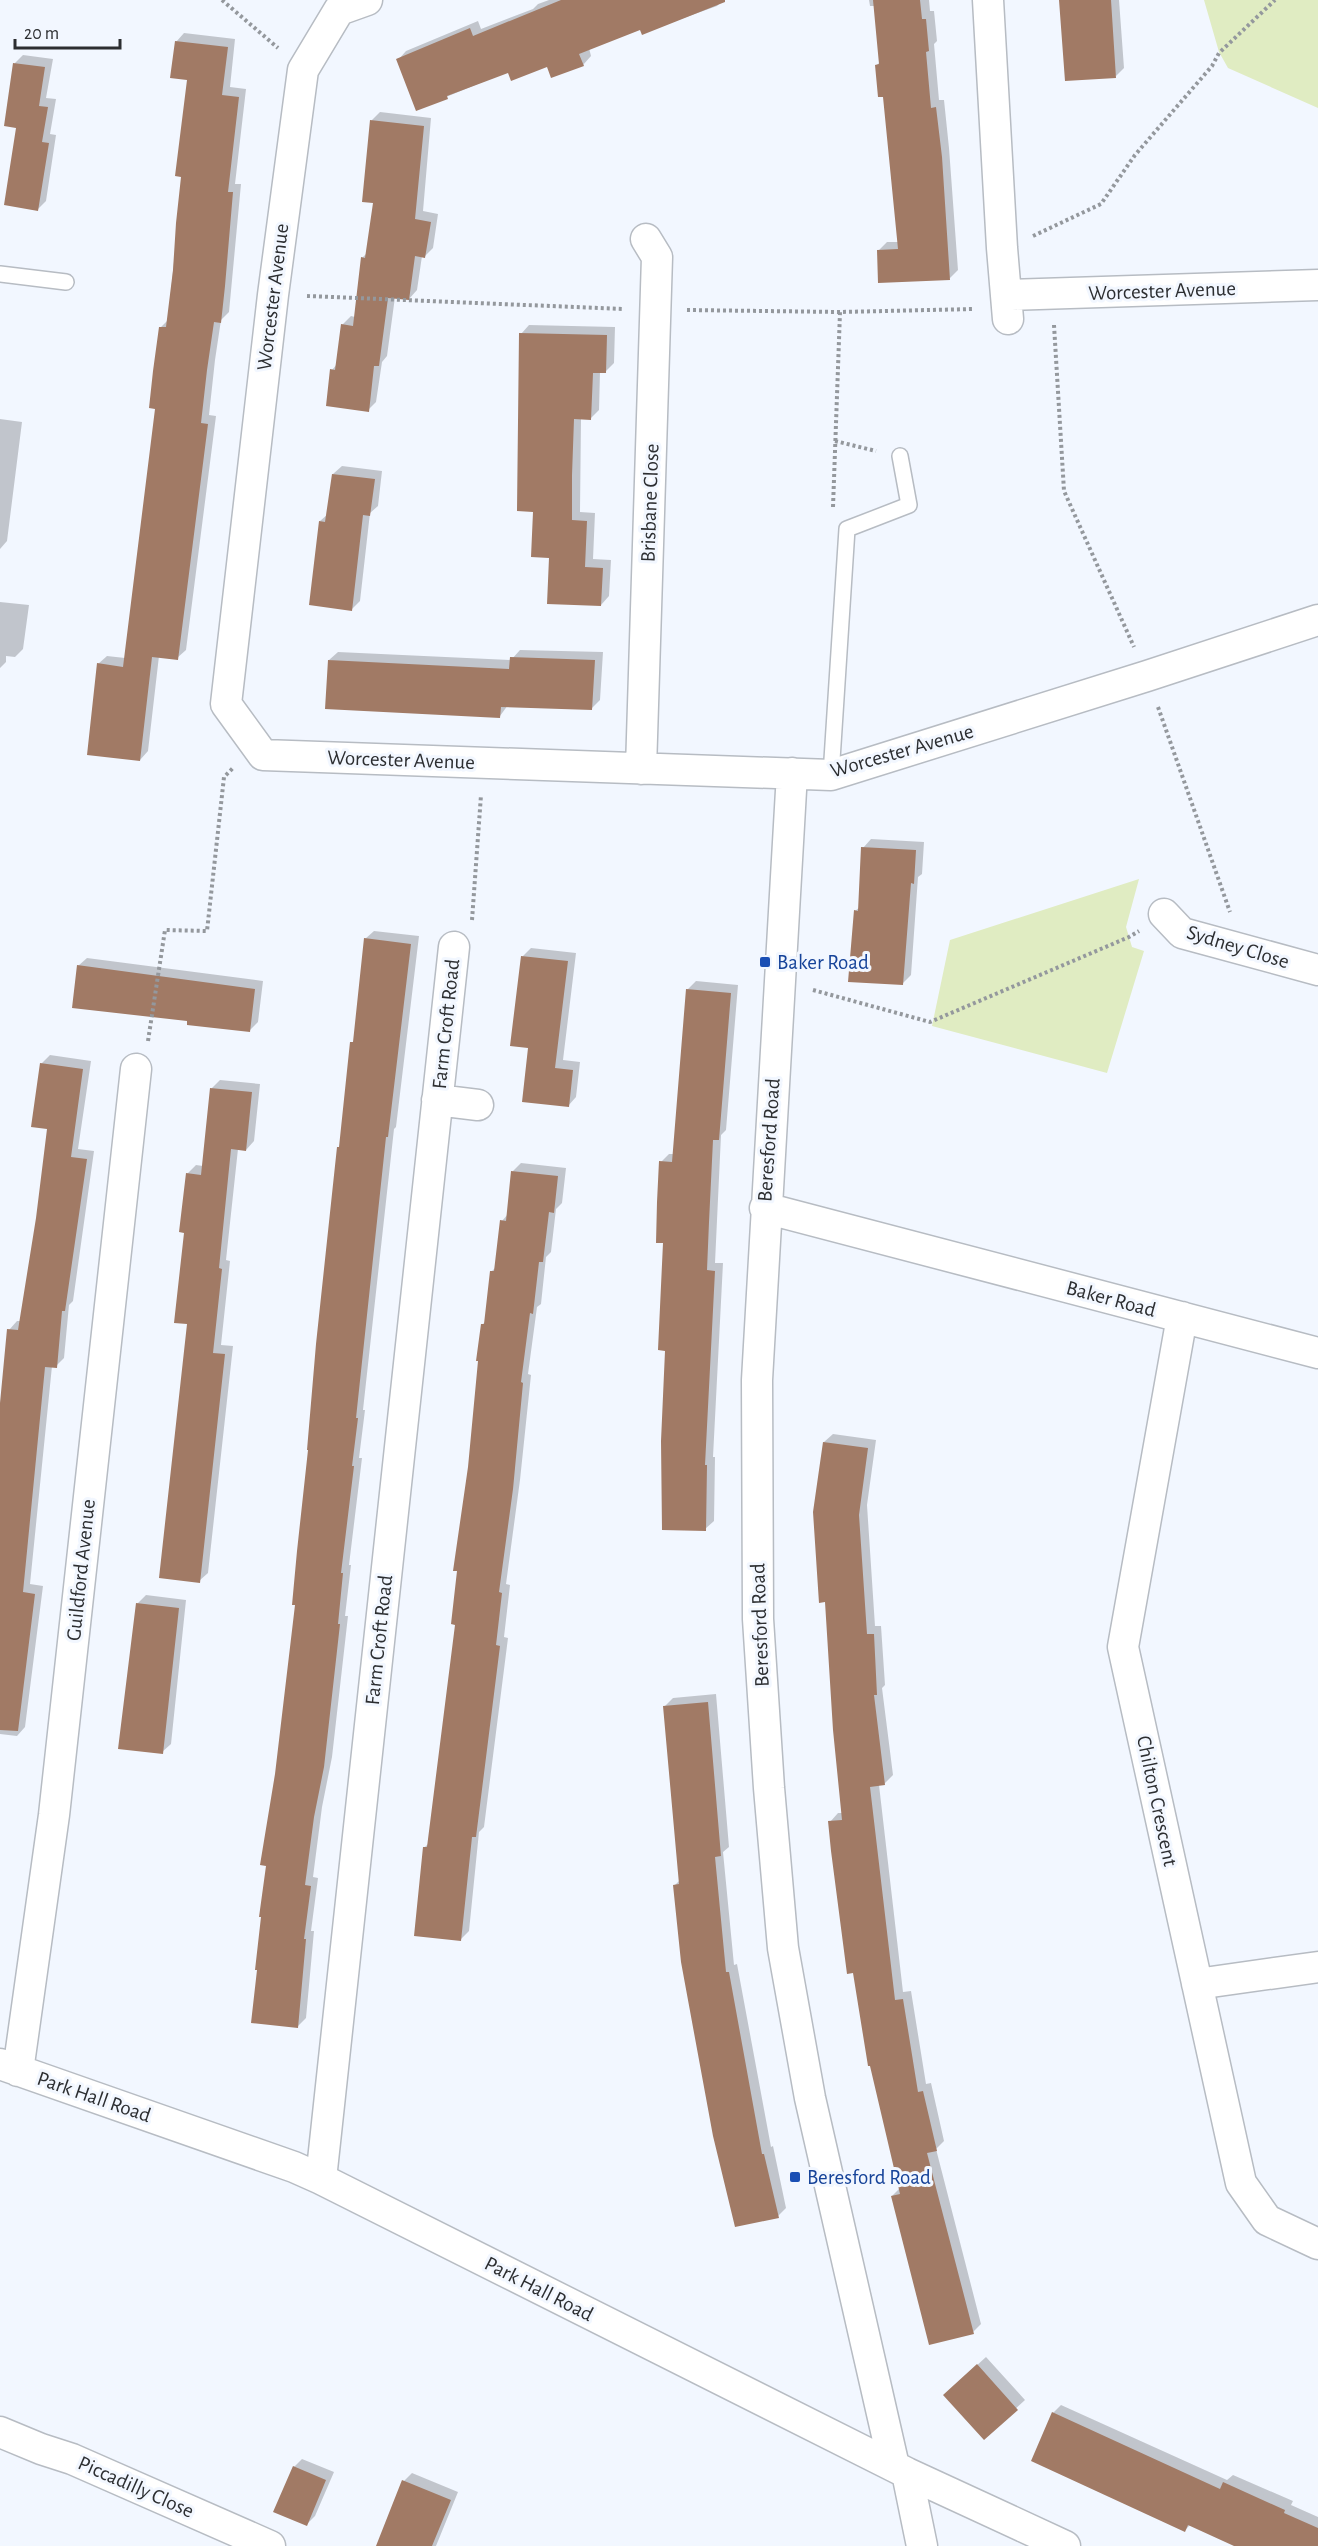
<svg xmlns="http://www.w3.org/2000/svg" width="1318" height="2546" font-family="'Alegreya Sans',sans-serif">
<rect width="100%" height="100%" fill="#f2f7ff"/>
<path fill="#e0ecc2" d="M 1204,0 L 1318,0 L 1318,108 L 1228,68 L 1219,52 Z
M 1139,879 L 1126,927 L 1132,947 L 1144,951 L 1107,1073 L 932,1026 L 950,940 Z"/>
<path fill="#0003" d="M 549,0 L 723,0 L 717,6 L 642,33 L 641,28 L 589,48 L 591,56 L 583,65 L 548,65 L 509,71 L 417,109 L 398,60 L 406,51 L 478,21 L 481,29 L 533,9 L 538,4 Z
M 869,0 L 929,0 L 930,11 L 934,11 L 937,41 L 934,44 L 939,100 L 944,100 L 949,148 L 958,270 L 950,278 L 878,251 L 887,242 L 899,242 L 884,95 L 877,65 L 880,62 L 875,6 L 870,6 Z
M 1061,0 L 1119,0 L 1124,68 L 1116,76 Z
M 184,33 L 235,39 L 230,87 L 246,89 L 235,184 L 241,184 L 229,312 L 221,320 L 215,360 L 209,415 L 216,416 L 186,650 L 177,658 L 159,656 L 148,751 L 140,760 L 98,664 L 107,656 L 125,658 L 157,407 L 161,327 L 168,320 L 183,175 L 189,79 L 176,42 Z
M 23,55 L 53,59 L 46,98 L 56,99 L 50,134 L 56,135 L 46,201 L 38,209 L 18,127 L 15,63 Z
M 380,112 L 431,118 L 423,211 L 438,214 L 433,248 L 425,256 L 422,256 L 417,290 L 409,299 L 395,297 L 387,356 L 382,362 L 376,402 L 368,410 L 332,370 L 337,364 L 342,325 L 351,316 L 355,317 L 362,258 L 367,253 L 374,202 L 372,120 Z
M 529,325 L 615,327 L 614,363 L 605,372 L 600,372 L 599,410 L 591,418 L 581,418 L 580,512 L 595,513 L 593,559 L 611,560 L 609,596 L 601,605 L 550,557 L 535,510 L 521,334 Z
M 0,419 L 22,422 L 7,541 L 0,549 Z
M 342,466 L 382,471 L 378,506 L 370,513 L 360,601 L 352,609 L 320,521 L 328,514 L 333,474 Z
M 0,602 L 29,605 L 23,649 L 15,657 L 6,656 L 6,662 L 0,668 Z
M 520,650 L 603,652 L 600,700 L 592,708 L 508,705 L 500,716 L 329,660 L 338,652 L 511,660 Z
M 871,839 L 924,842 L 922,874 L 918,877 L 911,975 L 902,984 L 855,911 L 860,907 L 863,848 Z
M 374,931 L 419,936 L 396,1127 L 394,1129 L 363,1410 L 365,1410 L 359,1458 L 362,1458 L 349,1565 L 351,1565 L 345,1616 L 348,1616 L 332,1757 L 322,1807 L 313,1877 L 318,1878 L 311,1931 L 314,1931 L 306,2018 L 297,2027 L 277,1775 L 296,1604 L 352,1043 L 355,1040 L 365,939 Z
M 531,948 L 576,953 L 563,1060 L 580,1062 L 576,1097 L 568,1106 L 529,1047 L 523,956 Z
M 87,958 L 263,981 L 258,1022 L 250,1030 L 189,1020 L 78,966 Z
M 696,981 L 738,985 L 726,1130 L 721,1135 L 715,1263 L 723,1263 L 713,1457 L 715,1457 L 714,1521 L 705,1529 L 666,1349 L 661,1162 L 669,1154 L 674,1154 L 687,990 Z
M 50,1055 L 91,1061 L 78,1149 L 94,1151 L 73,1301 L 69,1305 L 64,1358 L 56,1366 L 52,1366 L 30,1584 L 43,1586 L 25,1727 L 17,1736 L 0,1734 L 0,1417 L 9,1330 L 17,1321 L 21,1321 L 38,1218 L 49,1128 L 41,1064 Z
M 220,1080 L 260,1084 L 254,1141 L 246,1150 L 238,1149 L 226,1260 L 230,1261 L 221,1345 L 233,1346 L 208,1573 L 199,1581 L 185,1232 L 187,1174 L 196,1165 L 203,1166 L 212,1088 Z
M 521,1163 L 566,1168 L 562,1203 L 556,1209 L 551,1252 L 546,1257 L 541,1304 L 537,1307 L 528,1374 L 531,1375 L 520,1480 L 506,1584 L 510,1585 L 504,1637 L 508,1638 L 484,1827 L 479,1832 L 469,1931 L 460,1940 L 425,1847 L 429,1843 L 457,1623 L 482,1325 L 486,1321 L 491,1272 L 496,1267 L 502,1221 L 508,1214 L 513,1171 Z
M 833,1434 L 876,1440 L 867,1505 L 875,1626 L 881,1626 L 885,1685 L 882,1688 L 893,1775 L 884,1784 L 879,1785 L 903,1992 L 911,1991 L 926,2084 L 931,2083 L 944,2141 L 936,2149 L 981,2324 L 973,2332 L 892,2196 L 900,2188 L 830,1822 L 838,1813 L 843,1813 L 824,1442 Z
M 146,1595 L 186,1600 L 171,1744 L 162,1752 L 137,1604 Z
M 716,1694 L 729,1847 L 723,1852 L 734,1965 L 737,1964 L 771,2147 L 773,2146 L 786,2208 L 778,2216 L 675,1885 L 680,1880 L 665,1706 L 673,1698 Z
M 986,2357 L 1025,2400 L 984,2438 L 953,2387 Z
M 1061,2405 L 1227,2480 L 1233,2475 L 1293,2501 L 1291,2505 L 1318,2517 L 1318,2546 L 1238,2546 L 1190,2525 L 1185,2530 L 1053,2413 Z
M 302,2459 L 334,2472 L 315,2516 L 307,2524 L 294,2467 Z
M 412,2473 L 458,2492 L 436,2546 L 377,2546 L 404,2481 Z"/>
<path fill="#a17a65" d="M 561,0 L 725,0 L 725,2 L 642,35 L 640,30 L 579,54 L 584,66 L 551,78 L 547,67 L 511,81 L 508,73 L 447,96 L 448,99 L 416,111 L 396,59 L 470,28 L 473,36 Z
M 873,0 L 920,0 L 922,19 L 926,19 L 929,51 L 926,52 L 931,108 L 936,107 L 942,157 L 950,280 L 878,283 L 877,250 L 898,249 L 883,97 L 878,97 L 875,65 L 879,64 Z
M 1059,0 L 1111,0 L 1116,78 L 1065,81 Z
M 175,41 L 228,47 L 222,95 L 239,97 L 228,192 L 233,192 L 225,286 L 221,323 L 214,322 L 207,370 L 201,423 L 208,424 L 178,660 L 152,657 L 140,761 L 87,755 L 97,663 L 123,667 L 155,409 L 149,408 L 153,371 L 159,327 L 166,327 L 173,270 L 176,223 L 181,177 L 175,176 L 187,80 L 170,78 Z
M 13,63 L 45,67 L 39,106 L 48,107 L 42,142 L 49,143 L 38,211 L 4,205 L 16,128 L 4,126 Z
M 370,120 L 424,126 L 415,219 L 431,222 L 425,258 L 415,256 L 409,300 L 388,298 L 379,366 L 374,366 L 369,412 L 326,406 L 330,369 L 335,370 L 341,324 L 353,326 L 361,257 L 365,258 L 373,203 L 362,202 Z
M 519,333 L 607,335 L 606,373 L 593,373 L 591,420 L 574,419 L 572,475 L 572,520 L 587,521 L 585,567 L 603,568 L 601,606 L 547,604 L 549,558 L 531,557 L 533,512 L 517,511 Z
M 332,474 L 375,479 L 370,516 L 363,515 L 352,611 L 309,605 L 319,521 L 325,522 Z
M 510,657 L 595,660 L 592,710 L 501,707 L 500,718 L 325,709 L 328,660 L 509,669 Z
M 861,847 L 916,850 L 914,884 L 911,883 L 903,985 L 848,982 L 854,910 L 858,911 Z
M 364,938 L 411,944 L 388,1137 L 386,1137 L 356,1418 L 358,1418 L 352,1466 L 354,1466 L 341,1573 L 343,1573 L 338,1624 L 340,1624 L 324,1767 L 314,1817 L 305,1885 L 311,1886 L 304,1939 L 306,1939 L 298,2028 L 251,2023 L 257,1970 L 255,1970 L 261,1917 L 259,1917 L 266,1866 L 260,1865 L 275,1774 L 295,1605 L 292,1605 L 297,1551 L 308,1450 L 307,1450 L 316,1344 L 337,1147 L 339,1147 L 350,1042 L 353,1042 Z
M 521,956 L 568,961 L 555,1068 L 573,1070 L 569,1107 L 522,1102 L 528,1048 L 510,1046 Z
M 77,965 L 255,989 L 250,1032 L 187,1025 L 187,1021 L 72,1008 Z
M 686,989 L 731,993 L 719,1140 L 713,1140 L 709,1222 L 707,1270 L 715,1271 L 705,1465 L 707,1465 L 706,1531 L 662,1530 L 661,1441 L 665,1351 L 658,1350 L 663,1243 L 656,1243 L 657,1202 L 659,1161 L 672,1162 Z
M 40,1063 L 83,1069 L 71,1157 L 87,1159 L 65,1311 L 62,1311 L 57,1368 L 45,1367 L 23,1592 L 35,1594 L 18,1731 L 0,1730 L 0,1403 L 7,1329 L 18,1330 L 36,1218 L 47,1129 L 31,1127 Z
M 210,1088 L 252,1092 L 246,1151 L 231,1149 L 219,1268 L 222,1269 L 213,1353 L 225,1354 L 200,1583 L 159,1578 L 187,1324 L 174,1323 L 184,1233 L 179,1232 L 186,1173 L 201,1175 Z
M 511,1171 L 558,1176 L 554,1213 L 549,1212 L 543,1262 L 539,1262 L 533,1314 L 530,1313 L 521,1382 L 523,1383 L 513,1489 L 499,1592 L 502,1593 L 496,1645 L 500,1646 L 476,1837 L 472,1837 L 461,1941 L 414,1936 L 423,1847 L 427,1847 L 455,1625 L 451,1624 L 457,1571 L 453,1571 L 468,1467 L 478,1361 L 476,1361 L 481,1324 L 484,1324 L 490,1271 L 494,1271 L 500,1220 L 506,1221 Z
M 823,1442 L 868,1448 L 859,1515 L 867,1634 L 874,1634 L 877,1695 L 874,1695 L 885,1785 L 870,1787 L 895,2000 L 903,1999 L 918,2092 L 923,2091 L 937,2151 L 927,2153 L 974,2334 L 929,2345 L 891,2196 L 900,2194 L 870,2066 L 868,2066 L 853,1973 L 847,1974 L 831,1851 L 828,1821 L 842,1820 L 833,1730 L 825,1602 L 819,1603 L 813,1512 Z
M 136,1603 L 179,1608 L 163,1754 L 118,1749 Z
M 708,1702 L 721,1856 L 715,1857 L 726,1972 L 729,1972 L 762,2154 L 764,2154 L 779,2218 L 735,2227 L 713,2136 L 681,1962 L 673,1885 L 679,1884 L 663,1706 Z
M 977,2364 L 1018,2410 L 984,2440 L 943,2395 Z
M 1052,2412 L 1220,2489 L 1223,2482 L 1285,2510 L 1284,2513 L 1318,2528 L 1318,2546 L 1234,2546 L 1188,2525 L 1185,2532 L 1031,2461 Z
M 293,2466 L 326,2480 L 307,2526 L 273,2512 Z
M 402,2480 L 451,2500 L 432,2546 L 376,2546 Z"/>
<g fill="none" stroke-linecap="round" stroke-linejoin="round">
<defs>
<path id="service" d="M 0,274 L 66,282
M 831,775 L 847,529 L 909,505 L 900,456"/>
<path id="minor" d="M 367,0 L 339,10 L 303,70 L 273,295 L 226,704 L 263,755 L 831,775 L 1147,676 L 1318,620
M 988,0 L 1002,248 L 1008,319
M 1006,295 L 1318,285
M 641,769 L 657,257 L 646,239
M 792,773 L 757,1380 L 758,1619 L 769,1788 L 783,1948 L 810,2098 L 894,2466
M 1164,914 L 1182,933 L 1318,970
M 437,1100 L 478,1105
M 765,1208 L 1318,1353
M 1182,1317 L 1123,1647 L 1241,2183 L 1267,2220 L 1318,2244
M 1197,1984 L 1318,1967
M 0,2064 L 294,2167 L 321,2179 L 907,2473 L 1065,2546
M 18,2071 L 54,1815 L 136,1069
M 321,2179 L 454,947
M 0,2432 L 41,2449 L 72,2459 L 270,2546
M 907,2473 L 922,2546"/>
</defs>
<use href="#service" stroke="#b7bcc3" stroke-width="18"/>
<use href="#minor" stroke="#b7bcc3" stroke-width="33"/>
<path stroke="#94989d" stroke-width="4" stroke-dasharray="3 3" stroke-linecap="butt" d="M 222,0 L 278,48
M 1033,236 L 1101,204 L 1135,155 L 1212,66 L 1219,53 L 1275,0
M 307,296 L 623,309
M 687,310 L 840,312 L 974,309
M 1054,325 L 1064,491 L 1134,647
M 835,441 L 876,451
M 833,507 L 840,312
M 1158,707 L 1230,912
M 472,920 L 481,795
M 813,990 L 930,1022 L 1129,937 L 1139,931
M 148,1041 L 165,930 L 207,931 L 224,777 L 233,768"/>
<use href="#service" stroke="#fff" stroke-width="15"/>
<use href="#minor" stroke="#fff" stroke-width="30"/>
</g>
<g fill="#1a4fb4" stroke="#f2f7ff" stroke-width="2">
<rect x="759" y="956" width="12" height="12" rx="3"/>
<rect x="789" y="2171" width="12" height="12" rx="3"/>
</g>
<g text-anchor="middle" dominant-baseline="central" stroke-width="6" stroke-linejoin="round" paint-order="stroke">
<g font-size="21" fill="#2c2e31" stroke="#f2f7ff">
<text transform="translate(1162 291) rotate(-2)">Worcester Avenue</text>
<text transform="translate(273 297) rotate(-83)">Worcester Avenue</text>
<text transform="translate(650 503) rotate(-88)">Brisbane Close</text>
<text transform="translate(902 751) rotate(-16)">Worcester Avenue</text>
<text transform="translate(401 760) rotate(2)">Worcester Avenue</text>
<text transform="translate(1238 947) rotate(17)">Sydney Close</text>
<text transform="translate(446 1024) rotate(-84)">Farm Croft Road</text>
<text transform="translate(769 1140) rotate(-86)">Beresford Road</text>
<text transform="translate(1111 1299) rotate(15)">Baker Road</text>
<text transform="translate(81 1570) rotate(-84)">Guildford Avenue</text>
<text transform="translate(760 1625) rotate(-92)">Beresford Road</text>
<text transform="translate(379 1640) rotate(-84)">Farm Croft Road</text>
<text transform="translate(1157 1801) rotate(78)">Chilton Crescent</text>
<text transform="translate(94 2097) rotate(19)">Park Hall Road</text>
<text transform="translate(539 2289) rotate(27)">Park Hall Road</text>
<text transform="translate(136 2487) rotate(24)">Piccadilly Close</text>
</g>
<g font-size="21" fill="#164399" stroke="#f2f7ff" text-anchor="start">
<text x="777" y="962">Baker Road</text>
<text x="807" y="2177">Beresford Road</text>
</g>
</g>
<path d="M15 39v9h105v-9" fill="none" stroke="#2c2e31" stroke-width="3"/>
<text x="24" y="39" font-size="18" fill="#2c2e31" stroke="#f2f7ff" stroke-width="4.5" paint-order="stroke">20 m</text>
</svg>
